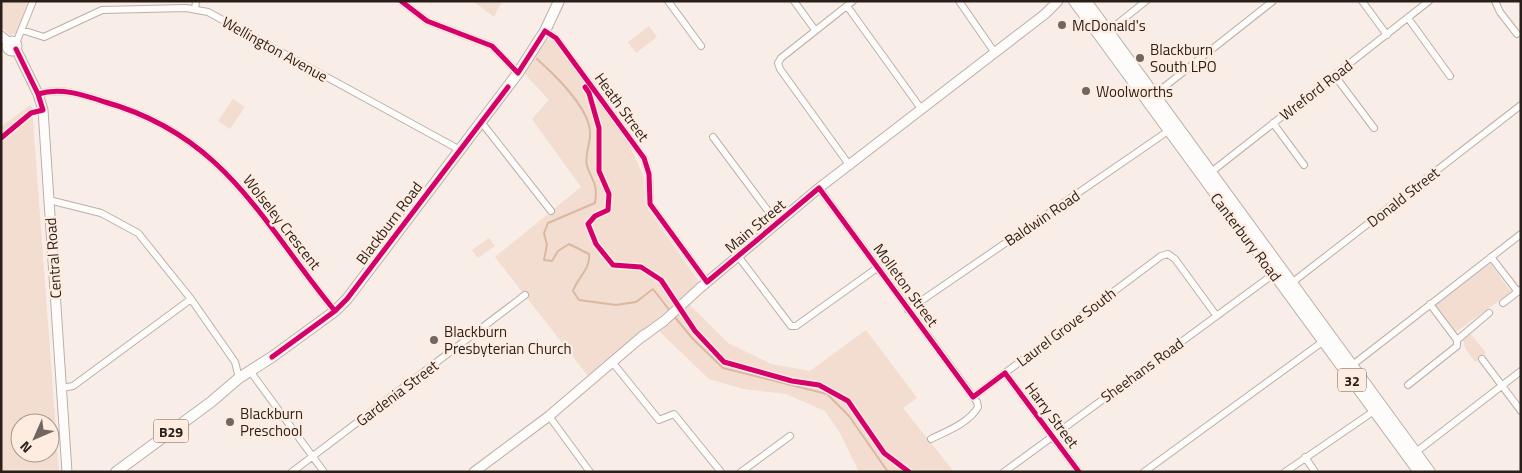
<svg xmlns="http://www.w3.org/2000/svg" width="1522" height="473" font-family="'Titillium Web',sans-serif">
<rect width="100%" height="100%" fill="#f8ede7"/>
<path fill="#f2ddd0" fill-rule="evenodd" d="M 1,1 L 28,1 L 16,33 L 10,35 L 1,26 Z
M 473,1 L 502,1 L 494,17 Z
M 649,26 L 657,37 L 636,53 L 628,42 Z
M 553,39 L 629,144 L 644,177 L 645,205 L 700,283 L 588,376 L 495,257 L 581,187 L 532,119 L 549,100 L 523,72 L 547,40 Z
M 233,99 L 245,107 L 230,129 L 218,121 Z
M 30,105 L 32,107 L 59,472 L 1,472 L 1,127 ZM 20,423 L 50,423 L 50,453 L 20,453 Z
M 489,238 L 495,246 L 478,258 L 472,250 Z
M 1490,263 L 1511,292 L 1456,332 L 1435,305 Z
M 689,304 L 728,343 L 771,364 L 810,371 L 866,330 L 917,398 L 903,408 L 954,472 L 859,472 L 840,433 L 825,411 L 786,394 L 744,389 L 709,379 L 660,332 Z
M 1469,332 L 1486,353 L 1475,362 L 1465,348 L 1463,339 Z"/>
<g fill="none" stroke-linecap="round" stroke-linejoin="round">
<path stroke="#dab8a2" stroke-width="2" d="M 537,59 C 555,75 589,108 590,132 C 591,143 584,156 587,166 C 593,183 598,183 595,203 L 548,223 L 544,233 L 547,245 L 544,260 L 552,261 L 558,251 L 569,244 L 589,254 C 591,269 577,278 573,291 L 579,300 L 616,305 L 636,302 L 653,289 L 670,311
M 674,316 L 692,338 L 723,368 L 827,394 L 849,416 L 888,472"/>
<defs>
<path id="minor" d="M 401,1 L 427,21 L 492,46 L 518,73
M 668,1 L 701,46
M 794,1 L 815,30
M 959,1 L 995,53
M 1362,1 L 1387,35
M 1495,1 L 1500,12 L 1517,34
M 847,6 L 922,110
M 195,9 L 196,1
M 1408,18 L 1450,76
M 22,30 L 44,37 L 102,10 L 186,8 L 208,12 L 460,150
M 545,31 L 556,38 L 644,158 L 649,174 L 650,204 L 707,282
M 1106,33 L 1146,1
M 16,43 L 33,1
M 1335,76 L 1374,128
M 38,94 C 61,87 84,95 105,102 C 226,136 262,223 335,311
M 1154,95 L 1273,1
M 482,123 L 551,211
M 1273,123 L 1304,165
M 713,137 L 777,223
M 850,166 L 780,69 L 778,63 L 781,58 L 853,1
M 1210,173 L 1429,1
M 819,188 L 977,402 L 978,407 C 969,423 947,431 931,439
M 49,200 L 101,213 L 138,233 L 191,299 L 235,362 L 239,378
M 738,256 L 791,326 L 796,326 L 877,268
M 1491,257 L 1518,292
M 1289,285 L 1521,105
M 1503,303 L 1520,290
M 908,310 L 1171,129
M 1457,340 L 1489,313
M 1482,359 L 1521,411
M 613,363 L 659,420 L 674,414 L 721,472
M 1350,367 L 1521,234
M 1005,373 L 1079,472
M 253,375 L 324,472
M 1408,385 L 1457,346 L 1457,340 L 1430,304
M 62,388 L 73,386 L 191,299
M 973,397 L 1161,256 L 1168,254 L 1175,259 L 1216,315
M 549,416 L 590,472
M 1416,452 L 1521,371
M 1305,457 L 1315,472
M 292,472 L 525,295
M 741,472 L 790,436
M 1004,472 L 1275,273
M 1144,472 L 1325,340
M 1285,472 L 1374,411"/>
<path id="tertiary" d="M 1,36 L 9,43
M7 46a5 5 0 1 1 10 0a5 5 0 1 1-10 0Z
M 16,49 L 38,94 L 43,110 L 67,472
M 642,337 L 664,321 L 700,288 L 819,188 L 1045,14 L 1058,1
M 474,472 L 549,416 L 645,334"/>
<path id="primary" d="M 1074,1 L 1419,472
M 1086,1 L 1430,472
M 116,472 L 211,402 L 239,378 L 272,357 L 335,311 L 347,299 L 518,73 L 545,31 L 559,1"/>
</defs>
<use href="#minor" stroke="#bab0aa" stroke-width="8"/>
<use href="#tertiary" stroke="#bab0aa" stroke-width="11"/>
<use href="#primary" stroke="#bab0aa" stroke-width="12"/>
<use href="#minor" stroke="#fefcfb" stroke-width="6"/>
<use href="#tertiary" stroke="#fefcfb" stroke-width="9"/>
<use href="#primary" stroke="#fefcfb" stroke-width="10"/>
<defs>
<path id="cycleway" d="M 401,1 L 427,21 L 492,46 L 518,73 L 545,31 L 556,38 L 644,158 L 649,174 L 650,204 L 707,282 L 819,188 L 973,397 L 1005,373 L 1079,472
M 585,87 L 589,93 L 599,128 L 599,171 L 609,194 L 608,210 L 595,216 L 588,224 L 596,244 L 613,265 L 641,267 L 661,280 L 695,331 L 724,362 L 792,381 L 819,385 L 848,401 L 884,453 L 909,472
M 38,94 C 61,87 84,95 105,102 C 226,136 262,223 335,311
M 1,138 L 31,113 L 43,110 L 38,94 L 16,49
M 272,357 L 335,311 L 347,299 L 508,87"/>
</defs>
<use href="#cycleway" stroke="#feece1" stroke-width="8"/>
<use href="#cycleway" stroke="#d6006c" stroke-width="5"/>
</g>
<g fill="#716760" stroke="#feece1" stroke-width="2">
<circle cx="1062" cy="25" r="5"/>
<circle cx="1140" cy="58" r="5"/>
<circle cx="1086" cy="91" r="5"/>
<circle cx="434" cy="340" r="5"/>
<circle cx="230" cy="422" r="5"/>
</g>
<g text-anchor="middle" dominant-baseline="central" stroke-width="5" stroke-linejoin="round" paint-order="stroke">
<g fill="#feece1" stroke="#695c54" stroke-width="1">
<rect x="1338" y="368.5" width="28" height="23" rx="4"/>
<rect x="153.5" y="419.5" width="35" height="23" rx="4"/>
</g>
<g font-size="14" font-weight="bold" fill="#291f18">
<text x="1352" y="380">32</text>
<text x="171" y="431">B29</text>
</g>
<g font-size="15" fill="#291f18" stroke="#feece1" text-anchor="start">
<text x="1072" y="25">McDonald's</text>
<text x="1150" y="49">Blackburn<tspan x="1150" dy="17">South LPO</tspan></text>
<text x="1096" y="91">Woolworths</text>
<text x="444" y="331">Blackburn<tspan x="444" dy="17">Presbyterian Church</tspan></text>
<text x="240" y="413">Blackburn<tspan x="240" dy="17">Preschool</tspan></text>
</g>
<g font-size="15" fill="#291f18" stroke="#feece1">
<text transform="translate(275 49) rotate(29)">Wellington Avenue</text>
<text transform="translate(1316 90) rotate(-38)">Wreford Road</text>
<text transform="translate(622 107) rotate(54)">Heath Street</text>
<text transform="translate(1403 197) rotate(-38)">Donald Street</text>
<text transform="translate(1042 218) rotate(-34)">Baldwin Road</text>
<text transform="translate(282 222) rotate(52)">Wolseley Crescent</text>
<text transform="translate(389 223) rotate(-53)">Blackburn Road</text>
<text transform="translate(755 226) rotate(-40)">Main Street</text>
<text transform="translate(1246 237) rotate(53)">Canterbury Road</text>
<text transform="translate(53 258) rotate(-94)">Central Road</text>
<text transform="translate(906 285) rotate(54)">Molleton Street</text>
<text transform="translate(1066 327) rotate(-37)">Laurel Grove South</text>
<text transform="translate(1142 370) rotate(-36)">Sheehans Road</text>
<text transform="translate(397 393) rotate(-37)">Gardenia Street</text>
<text transform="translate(1052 415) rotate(53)">Harry Street</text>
</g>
</g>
<rect width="1522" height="473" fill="none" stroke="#291f18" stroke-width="5"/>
<g transform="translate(35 438) rotate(225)"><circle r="24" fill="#feece1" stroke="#a99a91"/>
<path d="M0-4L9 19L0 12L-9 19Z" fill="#716760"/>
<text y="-8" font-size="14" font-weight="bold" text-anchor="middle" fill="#291f18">N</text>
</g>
</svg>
